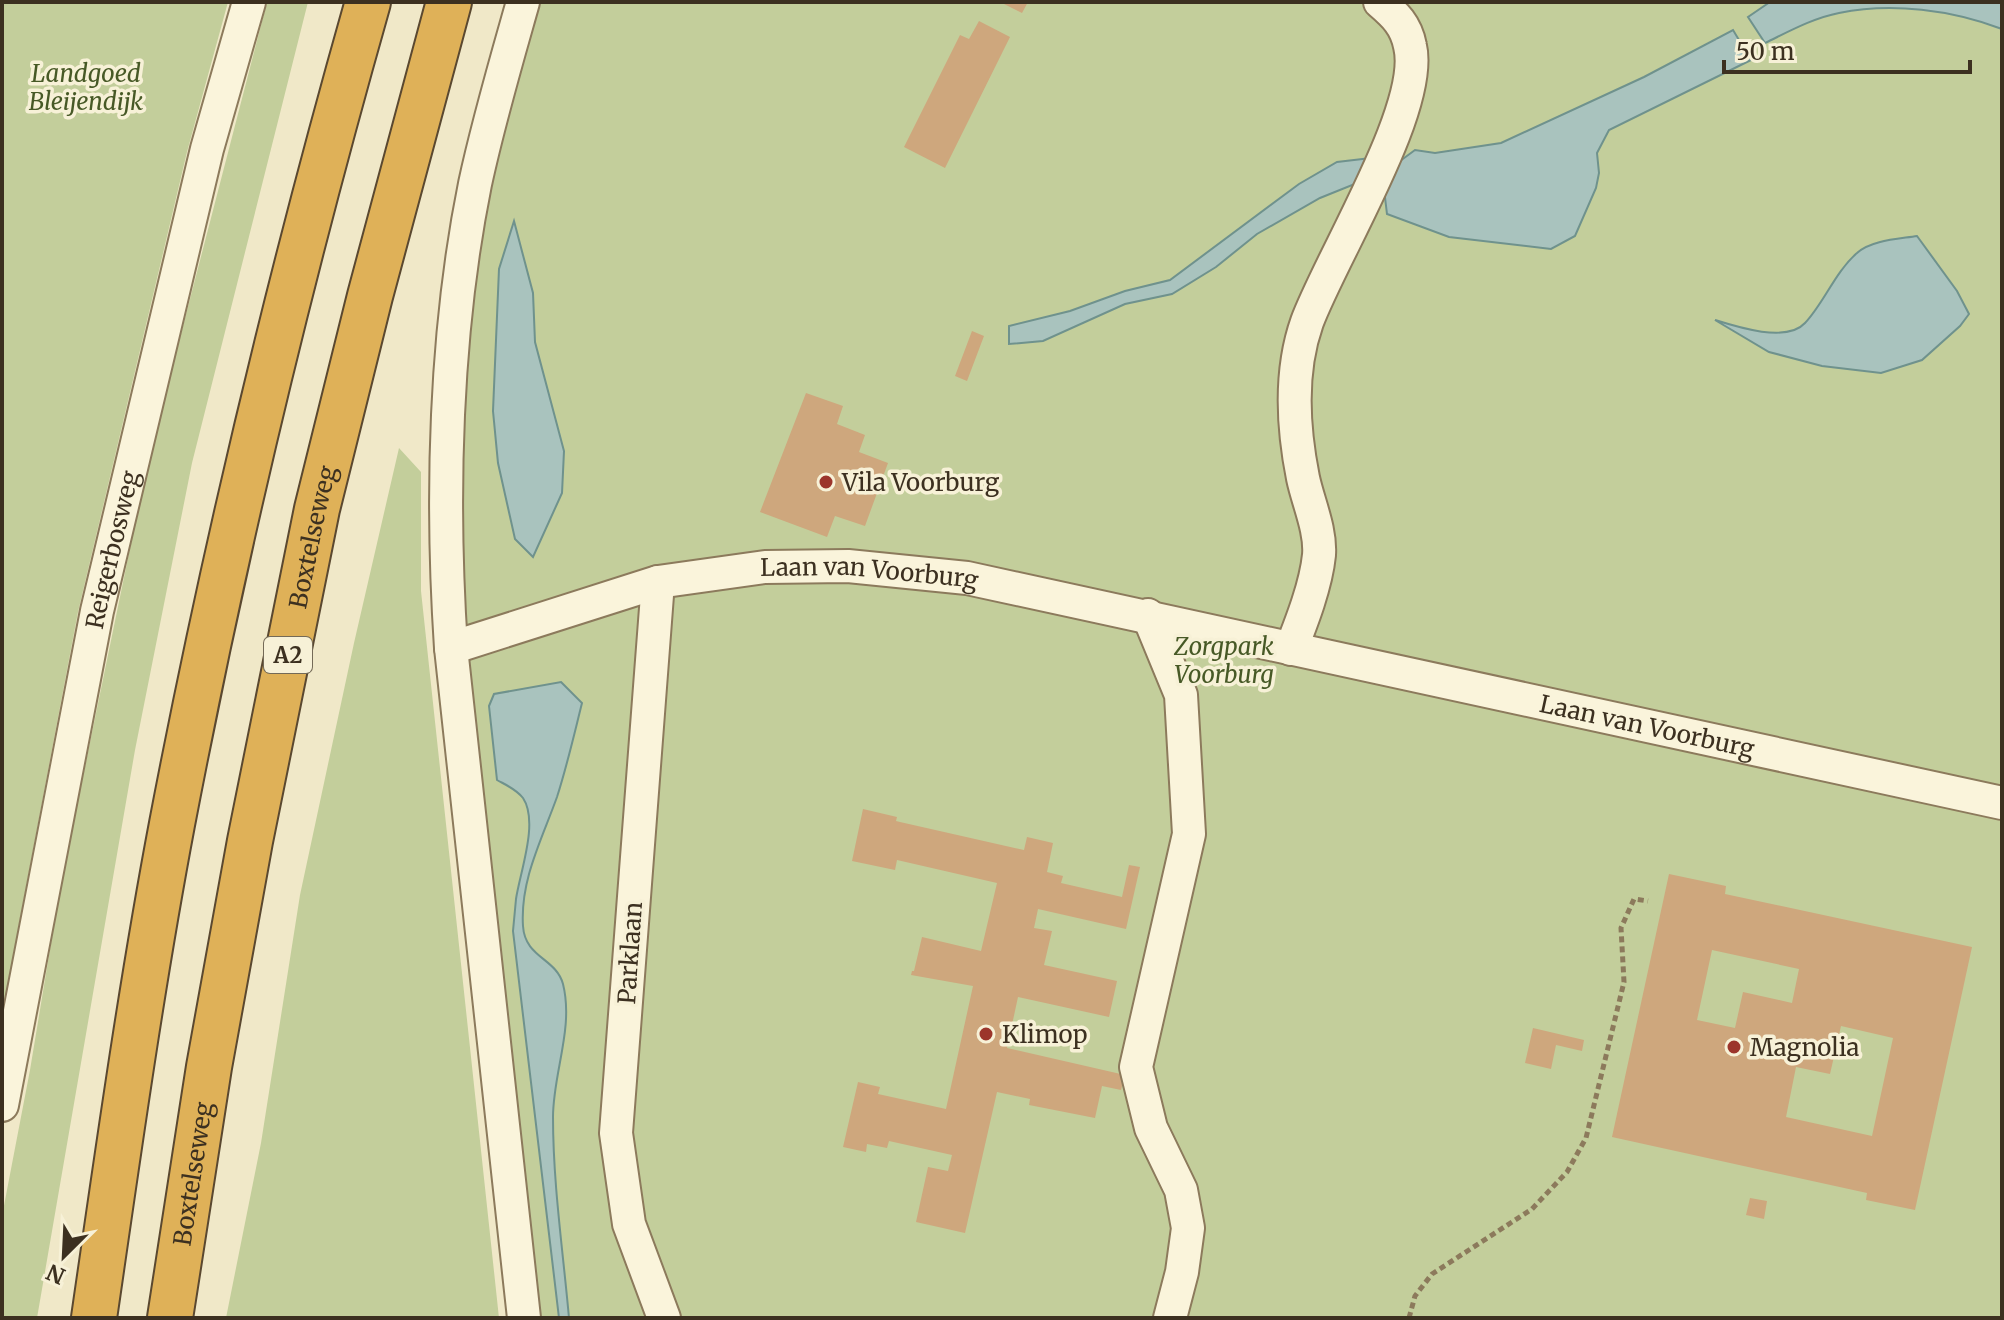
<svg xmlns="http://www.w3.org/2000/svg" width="2004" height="1320" font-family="Merriweather,serif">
<rect width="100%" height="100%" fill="#f0e8c8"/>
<path fill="#c3ce9b" d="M 2,2 L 228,2 L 187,152 L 78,612 L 2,1014 Z
M 267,2 L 308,2 L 192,463 L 135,750 L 37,1318 L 2,1318 L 2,1216 L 30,1070 L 61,883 L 148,461 Z
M 523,2 L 2002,2 L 2002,1318 L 524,1318 L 447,466 L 502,76 Z
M 399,448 L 421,472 L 421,591 L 499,1318 L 226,1318 L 261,1143 L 300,895 L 354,643 Z"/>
<path fill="#a9c3be" stroke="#6f928d" stroke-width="2" d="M 1770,2 L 2002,2 L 2002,29 C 1952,10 1892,2 1839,13 C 1813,18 1788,32 1765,43 L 1748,17 Z
M 1733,30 L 1751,60 L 1609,130 L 1597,153 L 1599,173 L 1596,188 L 1575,236 L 1551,249 L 1449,237 L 1387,214 L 1384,189 L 1357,183 L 1320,198 L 1257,234 L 1216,267 L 1172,294 L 1125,304 L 1043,341 L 1009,344 L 1009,326 L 1070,311 L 1125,291 L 1170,280 L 1299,184 L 1337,162 L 1371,158 L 1396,164 L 1415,150 L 1435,153 L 1501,143 L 1644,77 Z
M 514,221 L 533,293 L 535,342 L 564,451 L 562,493 L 533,557 L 515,539 L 498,463 L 493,411 L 499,269 Z
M 1917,236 L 1957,291 L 1969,314 L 1960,326 L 1922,360 L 1881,373 L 1822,366 L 1769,352 L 1715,320 C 1737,327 1787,343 1805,323 C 1824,303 1835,272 1857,253 C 1871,240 1899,239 1917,236 Z
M 561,682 L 582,703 C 574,735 567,766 557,797 C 542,839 520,880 523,926 C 525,958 556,958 563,984 C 574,1028 553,1073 553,1117 C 553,1184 563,1251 569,1318 L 559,1318 L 513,931 C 514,920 515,910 516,899 C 520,872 539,822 523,798 C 516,789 506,785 497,780 L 489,706 L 494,694 Z"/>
<path fill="#cea77d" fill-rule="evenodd" d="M 1000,2 L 1028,2 L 1022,13 Z
M 979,21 L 1010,37 L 945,168 L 904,147 L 960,35 L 969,39 Z
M 972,331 L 984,336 L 967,381 L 955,376 Z
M 806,393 L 843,406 L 837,424 L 865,435 L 859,452 L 888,463 L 865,526 L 835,516 L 827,537 L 760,512 Z
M 863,809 L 897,817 L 896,821 L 900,822 L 1024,850 L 1027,837 L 1053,843 L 1047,872 L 1063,876 L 1061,883 L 1122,897 L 1129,865 L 1140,867 L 1126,929 L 1038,909 L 1034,928 L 1052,931 L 1044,965 L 1117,981 L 1109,1017 L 1018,997 L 1007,1048 L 1125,1075 L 1121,1090 L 1102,1086 L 1095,1118 L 1029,1105 L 1030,1099 L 997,1092 L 965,1233 L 916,1222 L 928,1167 L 948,1171 L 952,1155 L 889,1141 L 887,1148 L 867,1144 L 866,1152 L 843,1147 L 858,1082 L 880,1087 L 878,1094 L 946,1109 L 973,986 L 911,975 L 912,971 L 914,971 L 922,937 L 981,951 L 997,883 L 897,860 L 895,870 L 852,861 Z
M 1669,874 L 1726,886 L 1725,894 L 1972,947 L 1915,1210 L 1866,1200 L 1867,1193 L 1612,1137 ZM 1712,950 L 1799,969 L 1792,1003 L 1743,992 L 1735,1028 L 1697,1020 ZM 1841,1026 L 1893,1038 L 1872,1136 L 1786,1117 L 1796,1067 L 1830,1074 Z
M 1533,1028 L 1584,1040 L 1582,1051 L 1556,1045 L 1551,1069 L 1525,1063 Z
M 1750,1198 L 1767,1201 L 1764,1219 L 1746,1215 Z"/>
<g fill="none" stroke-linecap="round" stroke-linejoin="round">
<defs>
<g id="minor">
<path d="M 523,2 C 506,62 488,123 475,184 C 445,332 441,497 451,648 L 524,1318"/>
<path d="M 658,582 L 616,1133 L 629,1224 L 664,1318"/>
<path d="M 1148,615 L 1181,695 L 1189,834 L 1136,1067 L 1151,1128 L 1181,1190 L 1188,1228 L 1182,1272 L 1170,1318"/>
<path id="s1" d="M 451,648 L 658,582 L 765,567 L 848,566 L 967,578 L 2002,803"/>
<path d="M 1291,649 C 1302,621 1316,585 1319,555 C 1321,530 1308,502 1303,478 C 1293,428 1290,370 1307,322 C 1331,257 1425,107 1410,46 C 1406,25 1395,15 1380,2"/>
<path id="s2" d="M 2,1105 L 97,611 L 207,149 L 249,2"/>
</g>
<g id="highway">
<path d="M 94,1318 C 118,1153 141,988 172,824 C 225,547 291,273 368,2"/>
<path id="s3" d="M 170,1318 L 209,1067 L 250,841 L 317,509 L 370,296 L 449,2"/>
</g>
</defs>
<use href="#minor" stroke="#8c7a5c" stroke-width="36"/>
<use href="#highway" stroke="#5a4830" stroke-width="48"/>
<path stroke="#8c7a5c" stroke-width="5" stroke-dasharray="6 4" stroke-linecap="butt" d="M 1409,1318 L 1415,1296 L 1432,1274 L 1532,1209 L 1567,1172 L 1586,1138 L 1624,982 L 1621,928 L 1634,899 L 1648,901"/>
<use href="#minor" stroke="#faf4db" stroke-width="32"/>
<use href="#highway" stroke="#dfb158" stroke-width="44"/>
</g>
<g fill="#9c352b" stroke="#f7f1d7" stroke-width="3">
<circle cx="826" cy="482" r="8"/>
<circle cx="986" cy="1034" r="8"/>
<circle cx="1734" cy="1047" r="8"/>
</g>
<g text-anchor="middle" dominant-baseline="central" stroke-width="7" stroke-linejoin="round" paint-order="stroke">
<rect fill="#f7f1d7" stroke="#746a57" stroke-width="2" x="264" y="637" width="48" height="36" rx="6"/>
<g font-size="22" font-weight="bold" fill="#3c3020">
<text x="288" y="655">A2</text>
</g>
<g font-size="24" font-style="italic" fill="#475926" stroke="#f7f1d7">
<text x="86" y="73">Landgoed<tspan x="86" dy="28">Bleijendijk</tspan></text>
<text x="1224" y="646">Zorgpark<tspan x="1224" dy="28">Voorburg</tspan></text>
</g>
<g font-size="24" fill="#3c3020" stroke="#f7f1d7" text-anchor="start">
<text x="842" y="482">Vila Voorburg</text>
<text x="1002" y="1034">Klimop</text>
<text x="1750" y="1047">Magnolia</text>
</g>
<g font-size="24" fill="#3c3020" stroke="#f7f1d7">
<text stroke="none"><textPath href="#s3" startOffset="794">Boxtelseweg</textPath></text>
<text stroke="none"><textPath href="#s2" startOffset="566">Reigerbosweg</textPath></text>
<text stroke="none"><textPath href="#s1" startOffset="430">Laan van Voorburg</textPath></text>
<text stroke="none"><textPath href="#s1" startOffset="1224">Laan van Voorburg</textPath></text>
<text transform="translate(630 953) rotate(-86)">Parklaan</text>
<text stroke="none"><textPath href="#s3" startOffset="146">Boxtelseweg</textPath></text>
</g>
</g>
<rect width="2004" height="1320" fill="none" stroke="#3c3020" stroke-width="8"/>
<g transform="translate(64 1256) rotate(204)" stroke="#f7f1d7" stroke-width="6" paint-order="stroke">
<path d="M0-6L14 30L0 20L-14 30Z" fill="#3c3020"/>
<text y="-12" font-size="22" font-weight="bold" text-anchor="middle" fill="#3c3020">N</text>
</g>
<path d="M1724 60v12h246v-12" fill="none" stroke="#3c3020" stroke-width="4"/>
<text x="1736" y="60" font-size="24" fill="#3c3020" stroke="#f7f1d7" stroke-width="6" paint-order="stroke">50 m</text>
</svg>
